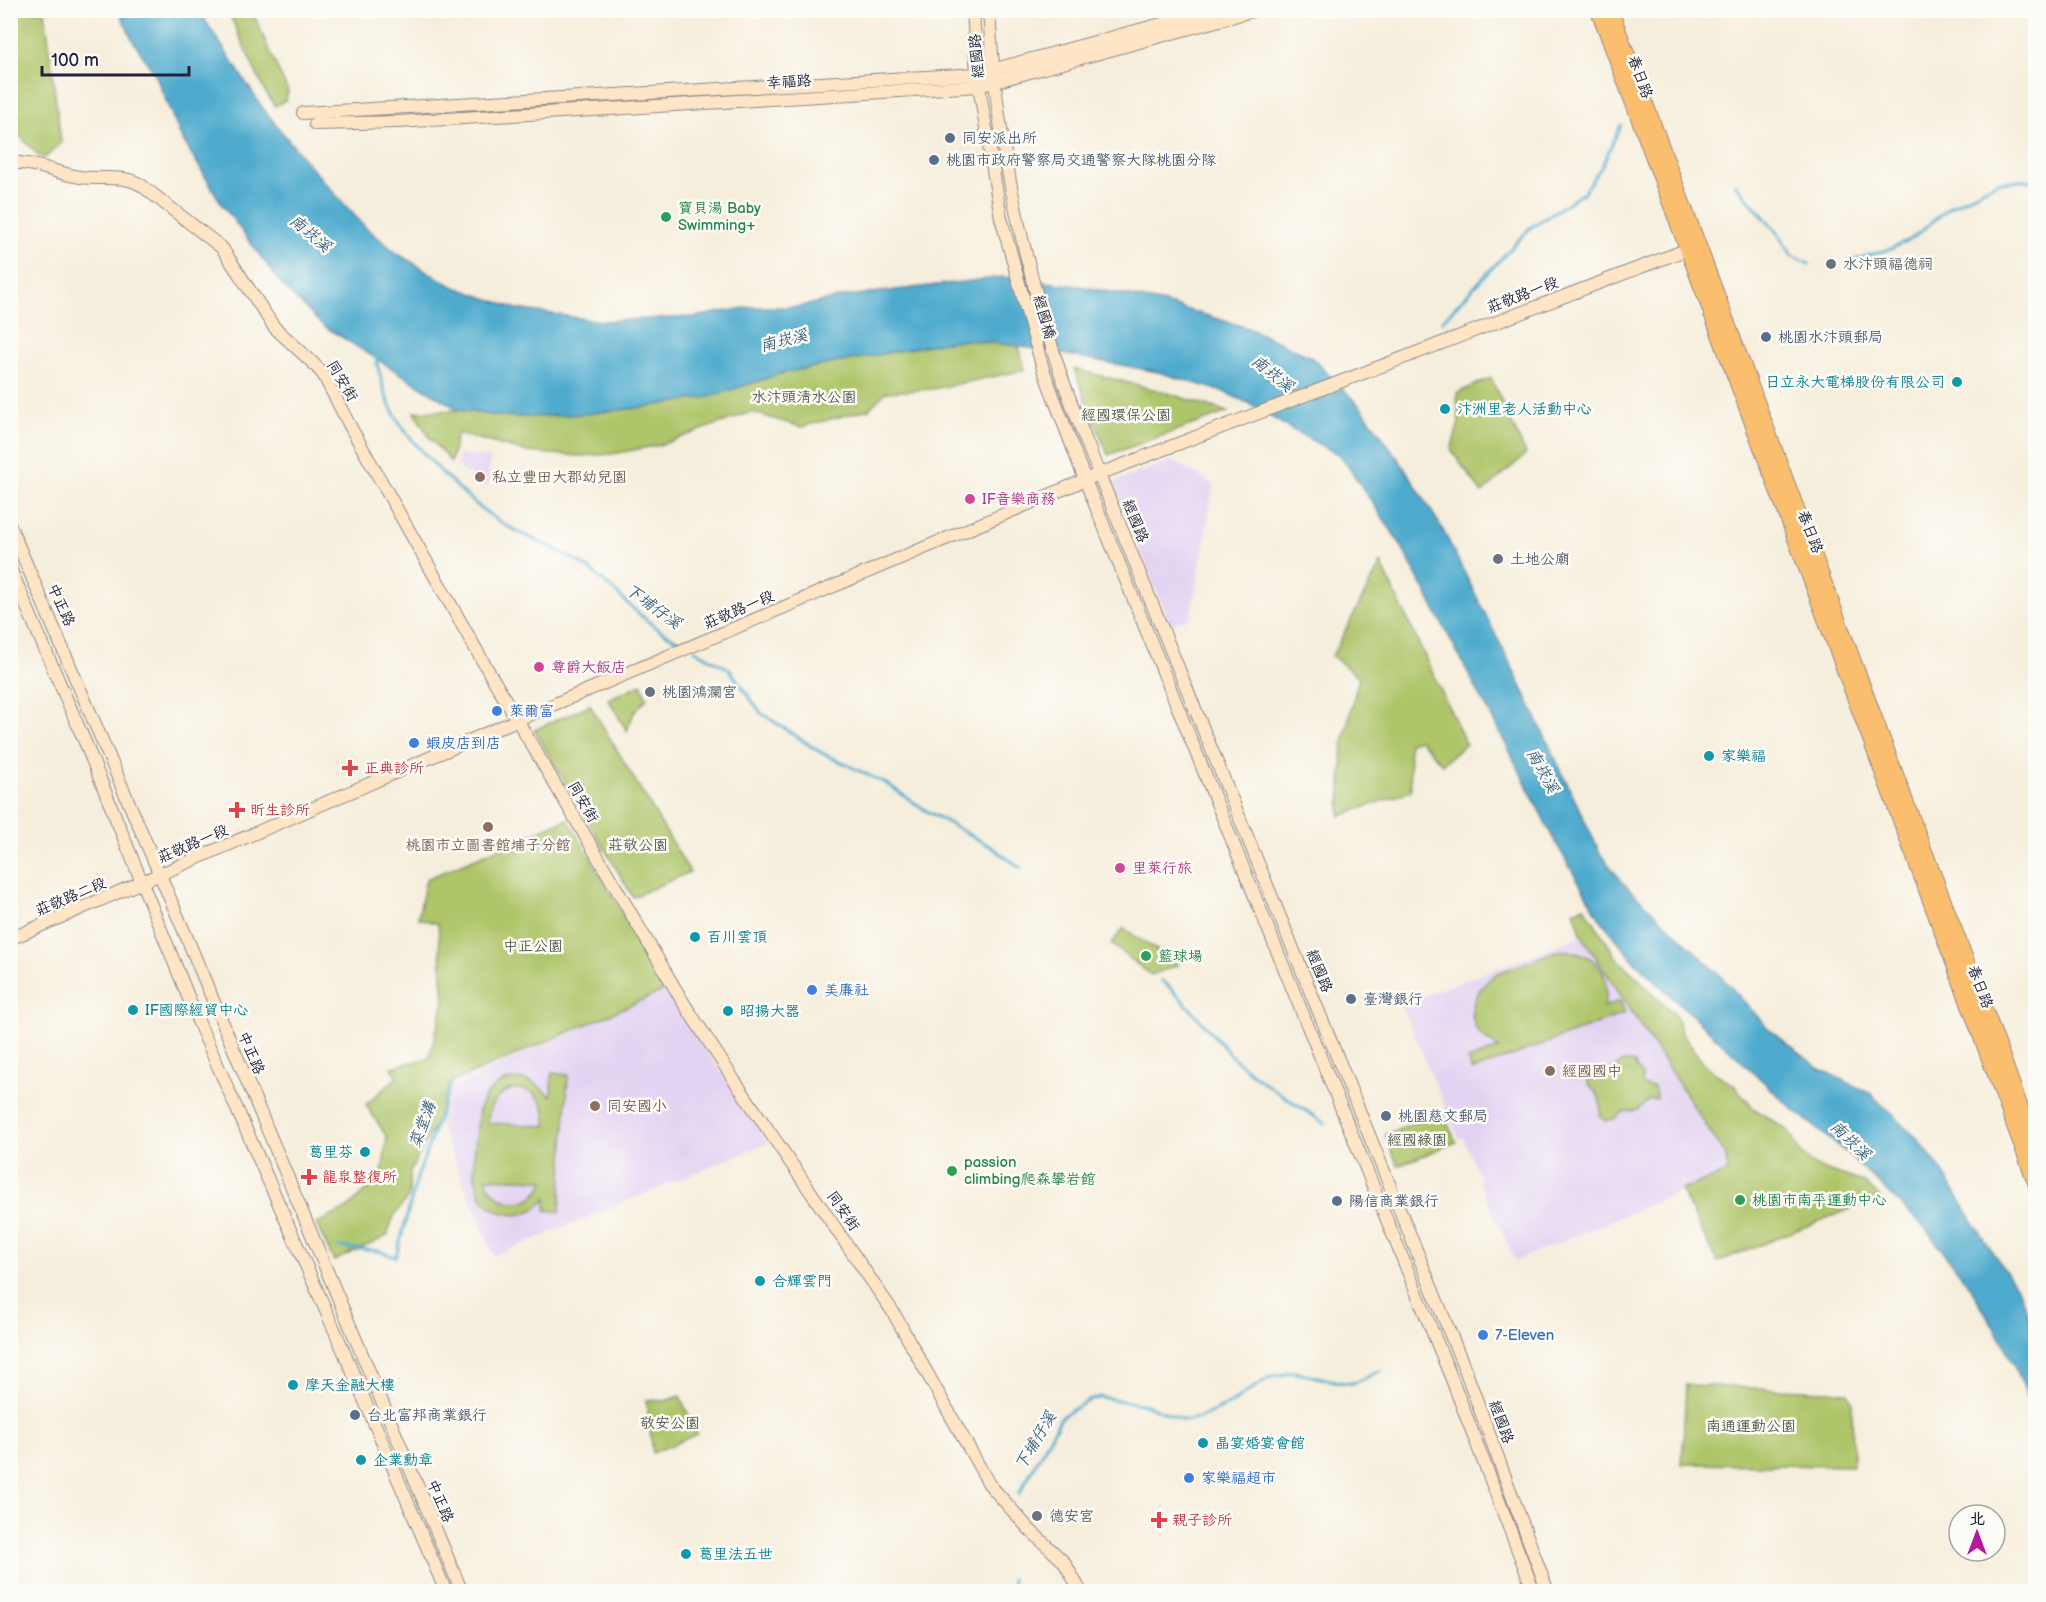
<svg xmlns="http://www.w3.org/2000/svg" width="2046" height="1602" font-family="'Balsamiq Sans','LXGW WenKai TC',sans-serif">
<rect width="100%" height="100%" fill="#fdfcf7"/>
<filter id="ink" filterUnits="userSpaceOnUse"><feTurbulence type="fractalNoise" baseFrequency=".0167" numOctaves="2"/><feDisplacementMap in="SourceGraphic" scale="12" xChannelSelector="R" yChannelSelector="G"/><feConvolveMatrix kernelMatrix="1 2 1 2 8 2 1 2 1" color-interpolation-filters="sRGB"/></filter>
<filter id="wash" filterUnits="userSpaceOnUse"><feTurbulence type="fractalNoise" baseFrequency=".008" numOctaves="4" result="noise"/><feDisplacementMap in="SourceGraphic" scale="24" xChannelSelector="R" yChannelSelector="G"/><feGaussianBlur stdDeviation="1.35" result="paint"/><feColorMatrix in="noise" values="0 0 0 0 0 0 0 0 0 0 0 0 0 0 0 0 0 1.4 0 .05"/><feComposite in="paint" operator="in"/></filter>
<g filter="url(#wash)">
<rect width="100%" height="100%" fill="#f6eedc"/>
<path fill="#e3d3f2" d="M 458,454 L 490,458 L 488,488 L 456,465 Z
M 1172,460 L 1213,484 L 1203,552 L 1190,618 L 1170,625 L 1113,482 Z
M 1582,936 L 1726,1156 L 1729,1172 L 1515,1261 L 1478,1179 L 1480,1178 L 1463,1138 L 1459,1139 L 1401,1004 Z
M 666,990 L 768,1143 L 494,1256 L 439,1125 L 453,1086 Z"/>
<path fill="#aec569" stroke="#687452" stroke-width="1.5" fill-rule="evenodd" d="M 11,10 L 45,11 L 61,143 L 45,158 L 39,156 L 11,127 Z
M 228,11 L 252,11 L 288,92 L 286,100 L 275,106 L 264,90 Z
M 968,340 L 1019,346 L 1025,370 L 933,389 L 886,392 L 869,409 L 801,427 L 751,412 L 660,445 L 612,454 L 580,456 L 527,452 L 457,433 L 451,462 L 430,438 L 414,412 L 459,410 L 497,416 L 529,417 L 709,397 L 783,373 L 944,342 Z
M 1074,369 L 1164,392 L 1228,412 L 1108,455 Z
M 1491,378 L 1526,454 L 1482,493 L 1451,450 L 1459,423 L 1457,393 Z
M 1381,563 L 1466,744 L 1442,764 L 1420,740 L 1409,743 L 1411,791 L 1340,816 L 1343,743 L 1359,677 L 1332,656 Z
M 641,684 L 647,698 L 634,713 L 627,731 L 608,699 Z
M 590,705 L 690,872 L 633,897 L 534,730 Z
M 568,819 L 666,990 L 450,1083 L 435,1124 L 410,1172 L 409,1196 L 394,1216 L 387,1236 L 334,1261 L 316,1224 L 348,1208 L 382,1175 L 387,1137 L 366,1105 L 397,1077 L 392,1067 L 429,1058 L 444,1002 L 438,924 L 418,918 L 426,879 Z
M 1584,906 L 1616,957 L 1676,1016 L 1682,1034 L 1706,1067 L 1735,1086 L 1753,1108 L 1790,1132 L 1799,1152 L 1815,1166 L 1863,1182 L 1880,1197 L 1717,1262 L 1681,1190 L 1728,1172 L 1726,1156 L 1582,936 L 1574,911 Z
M 1124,928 C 1142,942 1160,951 1178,965 L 1151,975 L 1111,944 Z
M 1556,951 C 1593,949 1614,971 1604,1007 L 1620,1001 L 1625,1013 L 1472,1071 L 1468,1060 L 1499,1048 C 1491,1043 1482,1038 1477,1030 C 1465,1009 1479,984 1498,973 Z
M 1623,1062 L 1632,1062 L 1636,1065 L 1636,1068 L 1642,1075 L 1642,1083 L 1645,1086 L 1654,1087 L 1657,1099 L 1648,1101 L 1637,1110 L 1623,1112 L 1614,1119 L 1605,1121 L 1600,1116 C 1602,1102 1600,1094 1588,1084 L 1588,1077 L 1605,1073 Z
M 552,1073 L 568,1075 L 560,1212 L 546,1210 L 546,1199 C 536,1210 524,1217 509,1214 C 460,1207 476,1144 479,1110 C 486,1087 508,1073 531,1082 C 539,1085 544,1092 551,1096 ZM 512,1089 C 536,1087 548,1104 546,1126 L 488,1123 C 488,1106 496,1095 512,1089 ZM 486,1178 L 543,1180 L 544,1181 C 533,1211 494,1208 486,1178 Z
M 1442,1111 L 1456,1142 L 1398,1166 L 1385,1135 Z
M 1686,1385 L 1848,1392 L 1852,1401 L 1853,1466 L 1682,1464 Z
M 680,1396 L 697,1434 L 653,1453 L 646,1400 L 665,1401 Z"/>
<path fill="#50abce" stroke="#396684" stroke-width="1.5" d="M 119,11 L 199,11 L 264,110 L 308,164 L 365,227 L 398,254 L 452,286 L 517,309 L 601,321 L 694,317 L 750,307 L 798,307 L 847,296 L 1003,277 L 1086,287 L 1165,303 L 1248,328 L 1311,357 L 1360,406 L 1404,467 L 1442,528 L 1514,671 L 1601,855 L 1625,885 L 1718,973 L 1769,1029 L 1820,1069 L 1870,1093 L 1916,1137 L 1942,1171 L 1987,1244 L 2016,1286 L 2035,1328 L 2035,1442 L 2025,1389 L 2001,1339 L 1970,1287 L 1927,1230 L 1848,1154 L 1795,1111 L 1636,963 L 1601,920 L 1553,838 L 1512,756 L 1399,542 L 1341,456 L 1289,428 L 1248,403 L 1224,392 L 1158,372 L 1019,346 L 968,340 L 944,342 L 783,373 L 709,397 L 638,408 L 585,414 L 529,417 L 497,416 L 459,410 L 322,325 L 282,285 L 223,206 L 180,135 L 155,74 L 133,41 Z"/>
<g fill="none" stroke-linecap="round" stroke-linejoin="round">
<path stroke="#50abce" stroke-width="3" d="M 1735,184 L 1777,232 L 1792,256 L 1809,264
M 1849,261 L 1891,249 L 1914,237 L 1951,206 L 1998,182 L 2036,180
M 1442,321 L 1530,228 L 1583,193 L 1602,166 L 1621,125
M 376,357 C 380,378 385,399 396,417 C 413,447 473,506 502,523 C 529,540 561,548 586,567 C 611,585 631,609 655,627 C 665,634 676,639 687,645
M 695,650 L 729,669 L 761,713 L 820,752 L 887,784 L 925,810 L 990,846 L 1021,868
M 1161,980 C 1188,1002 1207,1030 1231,1055 C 1258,1083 1294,1101 1325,1124
M 338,1247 L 378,1251 L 396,1257 L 417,1178 L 451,1084
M 1019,1494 L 1062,1416 L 1086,1402 L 1100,1397 L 1146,1405 L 1185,1420 L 1199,1418 L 1230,1404 L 1268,1378 L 1293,1372 L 1344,1383 L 1354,1383 L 1382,1370
M 1012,1579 L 1013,1592"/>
</g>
</g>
<g filter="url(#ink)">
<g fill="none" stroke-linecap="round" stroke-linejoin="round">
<defs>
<path id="secondary" d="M 973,10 L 977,74 L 1001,218 L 1043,369 L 1085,480 L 1451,1377 L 1534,1592
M 989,10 C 995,130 1020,249 1057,363 C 1069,400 1085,437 1099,474 L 1466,1372 L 1548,1592
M 303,113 L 977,74 L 1213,10
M 315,124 L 398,122 L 979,86 L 1256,10
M 10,163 C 34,161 57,174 80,177 C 100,180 124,174 141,185 L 222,248 L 274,327 L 312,362 L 323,374 L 351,428 L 486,667 L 683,1002 L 734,1080 L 893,1312 L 989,1484 L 1029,1529 L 1064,1562 L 1081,1592
M 10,526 L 184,931 L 462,1592
M 10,568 L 85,742 L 198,1021 L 338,1338 L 446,1592
M 10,939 L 517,720 L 1099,474 L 1696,246"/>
<path id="primary" d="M 1598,10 L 2036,1185
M 1611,10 L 1913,820 L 1993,1030 L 2036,1150"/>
</defs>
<use href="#secondary" stroke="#8c888c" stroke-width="14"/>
<use href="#primary" stroke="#8c888c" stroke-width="16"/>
<use href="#secondary" stroke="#fde5c5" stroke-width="12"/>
<use href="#primary" stroke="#fbbe6e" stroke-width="14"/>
</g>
</g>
<g fill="#5c6f8a" stroke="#fdfcf7" stroke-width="2">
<circle cx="950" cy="138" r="6"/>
<circle cx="934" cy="160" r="6"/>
<circle cx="1766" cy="337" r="6"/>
<circle cx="1351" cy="999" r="6"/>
<circle cx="1386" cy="1116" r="6"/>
<circle cx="1337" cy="1201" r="6"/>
<circle cx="355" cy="1415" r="6"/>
</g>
<g fill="#2e9e5b" stroke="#fdfcf7" stroke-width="2">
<circle cx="666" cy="217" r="6"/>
<circle cx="1146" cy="956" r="6"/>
<circle cx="952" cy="1171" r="6"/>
<circle cx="1740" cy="1200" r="6"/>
</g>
<g fill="#6b7280" stroke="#fdfcf7" stroke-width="2">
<circle cx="1831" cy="264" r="6"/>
<circle cx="1498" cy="559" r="6"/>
<circle cx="650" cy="692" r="6"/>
<circle cx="1037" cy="1516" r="6"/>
</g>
<g fill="#0f9aa8" stroke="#fdfcf7" stroke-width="2">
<circle cx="1957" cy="382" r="6"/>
<circle cx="1445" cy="409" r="6"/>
<circle cx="1709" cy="756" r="6"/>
<circle cx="695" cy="937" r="6"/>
<circle cx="133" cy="1010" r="6"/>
<circle cx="728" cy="1011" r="6"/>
<circle cx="365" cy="1152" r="6"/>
<circle cx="760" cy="1281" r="6"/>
<circle cx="293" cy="1385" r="6"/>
<circle cx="1203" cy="1443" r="6"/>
<circle cx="361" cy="1460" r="6"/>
<circle cx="686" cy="1554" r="6"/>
</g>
<g fill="#8d6e63" stroke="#fdfcf7" stroke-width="2">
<circle cx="480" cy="477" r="6"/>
<circle cx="488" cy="827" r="6"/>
<circle cx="1550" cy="1071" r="6"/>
<circle cx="595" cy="1106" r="6"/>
</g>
<g fill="#d1479c" stroke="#fdfcf7" stroke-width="2">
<circle cx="970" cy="499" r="6"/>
<circle cx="539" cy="667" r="6"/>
<circle cx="1120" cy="868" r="6"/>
</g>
<g fill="#3f7fe0" stroke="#fdfcf7" stroke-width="2">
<circle cx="497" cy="711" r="6"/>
<circle cx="414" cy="743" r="6"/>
<circle cx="812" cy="990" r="6"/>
<circle cx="1483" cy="1335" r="6"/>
<circle cx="1189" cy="1478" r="6"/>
</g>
<g fill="#e0444e" stroke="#fdfcf7" stroke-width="2">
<path d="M347 759h6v6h6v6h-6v6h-6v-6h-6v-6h6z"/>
<path d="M234 801h6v6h6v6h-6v6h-6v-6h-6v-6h6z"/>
<path d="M306 1168h6v6h6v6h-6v6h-6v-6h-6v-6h6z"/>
<path d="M1156 1511h6v6h6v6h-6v6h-6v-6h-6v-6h6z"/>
</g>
<g text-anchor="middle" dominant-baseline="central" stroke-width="5" stroke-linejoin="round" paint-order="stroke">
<g font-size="15" fill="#22223b" stroke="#fdfcf7">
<text transform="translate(977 56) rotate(-95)">經國路</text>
<text transform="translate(1640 77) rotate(70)">春日路</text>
<text transform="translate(789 82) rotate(-3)">幸福路</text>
<text transform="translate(1523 295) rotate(-21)">莊敬路一段</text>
<text transform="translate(1044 317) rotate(74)">經國橋</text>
<text transform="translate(342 381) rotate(59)">同安街</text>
<text transform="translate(1135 521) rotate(68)">經國路</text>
<text transform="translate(1810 532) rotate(69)">春日路</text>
<text transform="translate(61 605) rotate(66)">中正路</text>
<text transform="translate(739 610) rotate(-23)">莊敬路一段</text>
<text transform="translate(583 802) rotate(60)">同安街</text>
<text transform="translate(193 844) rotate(-23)">莊敬路一段</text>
<text transform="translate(71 897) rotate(-23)">莊敬路二段</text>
<text transform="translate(1319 971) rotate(68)">經國路</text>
<text transform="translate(1980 987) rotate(69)">春日路</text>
<text transform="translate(251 1053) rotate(67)">中正路</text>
<text transform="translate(843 1211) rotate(55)">同安街</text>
<text transform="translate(1501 1422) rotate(70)">經國路</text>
<text transform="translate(440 1501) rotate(67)">中正路</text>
</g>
<g font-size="15" fill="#4e5e75" stroke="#fdfcf7" text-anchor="start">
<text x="962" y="138">同安派出所</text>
<text x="946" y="160">桃園市政府警察局交通警察大隊桃園分隊</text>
<text x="1778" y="337">桃園水汴頭郵局</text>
<text x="1363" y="999">臺灣銀行</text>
<text x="1398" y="1116">桃園慈文郵局</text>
<text x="1349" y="1201">陽信商業銀行</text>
<text x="367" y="1415">台北富邦商業銀行</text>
</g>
<g font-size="15" fill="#27864d" stroke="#fdfcf7" text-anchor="start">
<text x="678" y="208">寶貝湯 Baby<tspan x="678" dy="17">Swimming+</tspan></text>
<text x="1158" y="956">籃球場</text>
<text x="964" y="1162">passion<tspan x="964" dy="17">climbing爬森攀岩館</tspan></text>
<text x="1752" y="1200">桃園市南平運動中心</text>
</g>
<g font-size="15" fill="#5b616d" stroke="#fdfcf7" text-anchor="start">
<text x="1843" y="264">水汴頭福德祠</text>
<text x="1510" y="559">土地公廟</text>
<text x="662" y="692">桃園鴻瀾宮</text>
<text x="1049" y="1516">德安宮</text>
</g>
<g font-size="15" fill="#0d838f" stroke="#fdfcf7" text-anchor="start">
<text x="1945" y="382" text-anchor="end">日立永大電梯股份有限公司</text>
<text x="1457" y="409">汴洲里老人活動中心</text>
<text x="1721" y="756">家樂福</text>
<text x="707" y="937">百川雲頂</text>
<text x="145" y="1010">IF國際經貿中心</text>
<text x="740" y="1011">昭揚大器</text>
<text x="353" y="1152" text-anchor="end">葛里芬</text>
<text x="772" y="1281">合輝雲門</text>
<text x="305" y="1385">摩天金融大樓</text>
<text x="1215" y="1443">晶宴婚宴會館</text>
<text x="373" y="1460">企業勳章</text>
<text x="698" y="1554">葛里法五世</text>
</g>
<g font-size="15" fill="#535b4b" stroke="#fdfcf7">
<text x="804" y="397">水汴頭清水公園</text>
<text x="1126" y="415">經國環保公園</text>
<text x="638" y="845">莊敬公園</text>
<text x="533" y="946">中正公園</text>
<text x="1417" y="1140">經國綠園</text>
<text x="670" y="1423">敬安公園</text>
<text x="1751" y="1426">南通運動公園</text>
</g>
<g font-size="15" fill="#785e54" stroke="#fdfcf7" text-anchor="start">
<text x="492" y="477">私立豐田大郡幼兒園</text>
<text x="488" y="845" text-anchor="middle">桃園市立圖書館埔子分館</text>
<text x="1562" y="1071">經國國中</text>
<text x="607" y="1106">同安國小</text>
</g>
<g font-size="15" fill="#b23c85" stroke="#fdfcf7" text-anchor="start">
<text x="982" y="499">IF音樂商務</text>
<text x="551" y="667">尊爵大飯店</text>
<text x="1132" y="868">里萊行旅</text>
</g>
<g font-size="15" fill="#366cbe" stroke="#fdfcf7" text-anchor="start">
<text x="509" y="711">萊爾富</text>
<text x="426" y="743">蝦皮店到店</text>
<text x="824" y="990">美廉社</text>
<text x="1495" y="1335">7-Eleven</text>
<text x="1201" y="1478">家樂福超市</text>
</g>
<g font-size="15" fill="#be3a42" stroke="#fdfcf7" text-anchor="start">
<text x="364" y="768">正典診所</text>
<text x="250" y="810">昕生診所</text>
<text x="322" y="1177">龍泉整復所</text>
<text x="1172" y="1520">親子診所</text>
</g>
<g font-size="16" font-style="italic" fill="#37607d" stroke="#fdfcf7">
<text transform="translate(310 234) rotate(40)">南崁溪</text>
<text transform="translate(784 341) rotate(-14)">南崁溪</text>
<text transform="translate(1272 374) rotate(39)">南崁溪</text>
<text transform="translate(653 607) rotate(36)">下埔仔溪</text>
<text transform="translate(1542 771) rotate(61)">南崁溪</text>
<text transform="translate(423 1125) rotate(-70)">菜堂溝</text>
<text transform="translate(1850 1141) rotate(44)">南崁溪</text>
<text transform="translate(1036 1441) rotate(-59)">下埔仔溪</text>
</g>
</g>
<rect width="2046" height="1602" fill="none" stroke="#fdfcf7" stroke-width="36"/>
<g transform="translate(1977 1533)"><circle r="28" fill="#fdfcf7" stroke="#a5a5ac" stroke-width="1.5"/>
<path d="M0-4.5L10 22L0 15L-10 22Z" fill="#b5179e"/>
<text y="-9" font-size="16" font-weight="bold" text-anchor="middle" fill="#22223b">北</text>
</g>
<path d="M42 66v9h147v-9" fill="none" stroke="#22223b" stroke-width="3"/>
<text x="51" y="66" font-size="18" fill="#22223b" stroke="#fdfcf7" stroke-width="4.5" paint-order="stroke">100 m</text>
</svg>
